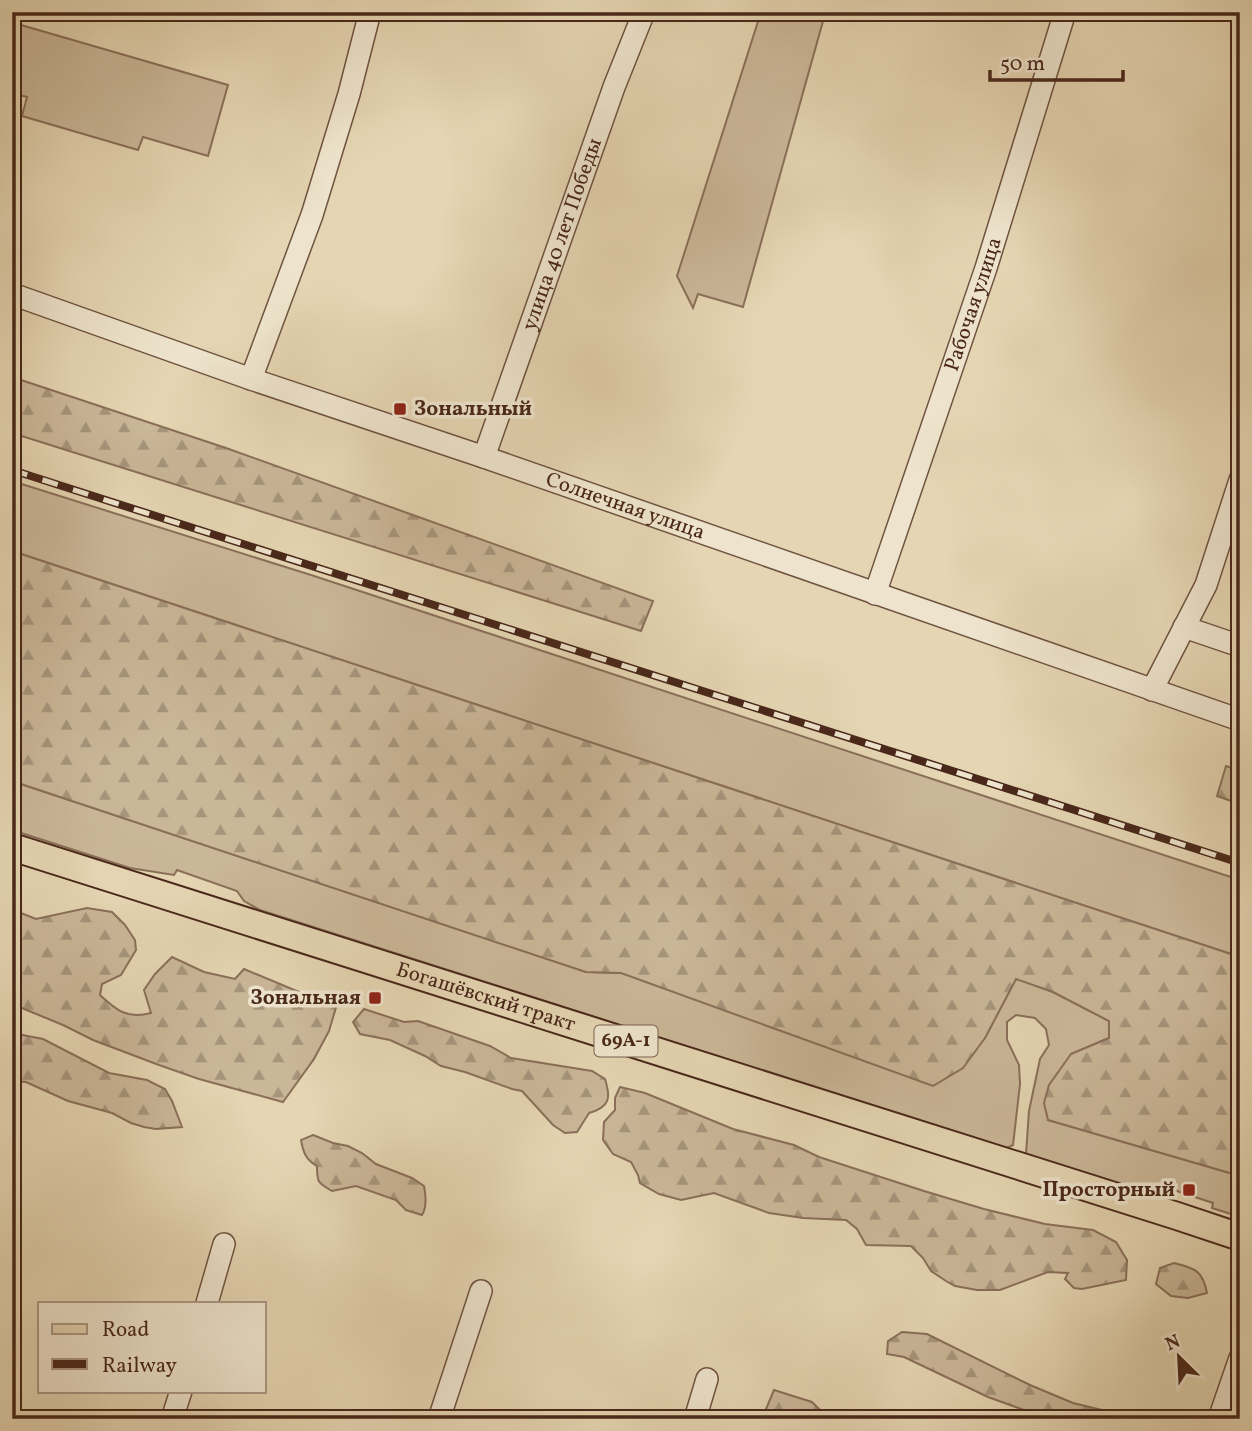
<svg xmlns="http://www.w3.org/2000/svg" width="1252" height="1431" font-family="Vollkorn,serif">
<defs>
<pattern id="forest-firs" width="22" height="20" patternUnits="userSpaceOnUse" patternTransform="scale(1.75)"><rect width="22" height="20" fill="#cab798"/><path d="M5 1l3.5 6h-7zM16 11l3.5 6h-7z" fill="#a6957b"/></pattern>
</defs>
<rect width="100%" height="100%" fill="#e5d5b2"/>
<filter id="stains"><feTurbulence type="fractalNoise" baseFrequency=".00286" numOctaves="4"/><feColorMatrix values="0 0 0 0 .2 0 0 0 0 .09 0 0 0 0 .02 0 0 0 .5 -.17"/></filter>
<radialGradient id="worn" r=".72"><stop offset=".6" stop-color="#630" stop-opacity="0"/><stop offset="1" stop-color="#630" stop-opacity=".3"/></radialGradient>
<path fill="#cab798" stroke="#8a6f59" stroke-width="2" d="M 761,12 L 820,12 L 825,14 L 743,307 L 698,294 L 693,308 L 677,276 Z
M 21,25 L 228,85 L 208,156 L 143,137 L 138,150 L 22,116 L 27,97 L 12,93 L 12,31 L 19,32 Z
M 12,481 L 311,575 L 1240,880 L 1240,957 L 12,551 Z
M 12,781 L 586,972 L 621,973 L 985,1038 L 1016,978 L 1053,992 L 1109,1021 L 1109,1038 L 1071,1054 L 1048,1120 L 1240,1176 L 1240,1217 L 1212,1208 L 1213,1203 L 1168,1188 L 1165,1193 L 1109,1183 L 1026,1154 L 1029,1111 L 1040,1059 L 1049,1045 L 1046,1029 L 1035,1018 L 1016,1015 L 1007,1022 L 1007,1040 L 1019,1065 L 1020,1084 L 1013,1145 L 1009,1147 L 1005,1148 L 260,910 L 244,901 L 237,891 L 177,870 L 174,875 L 130,868 L 12,830 Z"/>
<path fill="url(#forest-firs)" stroke="#8a6f59" stroke-width="2" d="M 12,377 L 226,448 L 653,601 L 641,631 L 12,433 Z
M 12,551 L 1240,957 L 1240,1176 L 1048,1120 L 1044,1103 L 1049,1085 L 1071,1054 L 1109,1038 L 1109,1021 L 1053,992 L 1016,979 L 985,1038 L 963,1068 L 933,1086 L 621,973 L 586,972 L 12,781 Z
M 1226,766 L 1240,771 L 1240,804 L 1217,796 Z
M 12,908 L 13,910 L 36,919 L 87,908 L 112,912 L 125,925 L 135,940 L 136,950 L 121,975 L 102,984 L 100,995 C 117,1011 127,1019 151,1013 L 144,990 L 155,974 L 172,957 L 204,972 L 235,979 L 244,969 L 311,997 L 323,993 L 333,996 L 337,1004 L 329,1031 L 314,1059 L 283,1102 L 199,1079 L 159,1065 L 93,1040 L 63,1025 L 12,1004 Z
M 364,1009 L 404,1022 L 418,1021 L 490,1046 L 511,1058 L 592,1071 L 605,1079 C 611,1098 610,1107 589,1113 L 577,1132 L 565,1133 L 553,1125 L 522,1091 L 512,1089 L 465,1072 L 441,1066 L 425,1056 L 390,1040 L 360,1034 L 353,1022 Z
M 12,1033 L 43,1039 L 109,1073 L 147,1080 L 165,1089 L 172,1101 L 182,1127 L 156,1129 L 144,1127 L 131,1123 L 112,1113 L 68,1101 L 26,1082 L 12,1081 Z
M 620,1087 L 645,1093 L 733,1129 L 794,1145 L 819,1157 L 924,1191 L 984,1209 L 1045,1224 L 1093,1230 L 1116,1242 L 1127,1260 L 1126,1280 L 1082,1289 L 1074,1288 L 1065,1279 L 1068,1273 L 1048,1272 L 1000,1290 L 977,1290 L 955,1286 L 946,1281 L 931,1271 L 923,1258 L 911,1246 L 866,1245 L 857,1229 L 846,1220 L 803,1218 L 769,1213 L 714,1193 L 681,1200 L 659,1194 L 640,1183 L 638,1175 L 631,1162 L 613,1154 L 603,1140 L 604,1122 L 615,1110 L 615,1098 Z
M 313,1135 L 333,1143 L 348,1146 L 362,1153 L 376,1164 L 412,1178 L 424,1186 C 426,1196 427,1207 422,1215 L 406,1210 L 396,1200 L 356,1186 L 332,1191 C 318,1183 317,1183 317,1166 C 306,1160 303,1152 301,1140 Z
M 1174,1263 C 1195,1268 1203,1271 1207,1293 L 1188,1298 L 1171,1296 L 1156,1284 L 1160,1268 Z
M 902,1332 L 927,1334 L 1030,1385 L 1073,1403 L 1106,1411 L 1127,1419 L 1059,1419 L 1024,1410 L 988,1397 L 904,1357 L 887,1354 L 888,1341 Z
M 774,1390 L 812,1402 L 829,1419 L 757,1419 L 764,1414 Z"/>
<g fill="none" stroke-linecap="round" stroke-linejoin="round">
<defs>
<g id="minor">
<path id="s1" d="M 12,294 L 251,379 L 484,457 L 1240,720"/>
<path d="M 251,379 L 312,215 L 349,94 L 370,12"/>
<path id="s2" d="M 484,457 L 614,87 L 644,12"/>
<path id="s3" d="M 875,594 L 986,268 L 1065,12"/>
<path d="M 1184,627 L 1240,646"/>
<path d="M 1152,690 L 1206,585 L 1240,480"/>
<path d="M 207,1303 L 224,1244"/>
<path d="M 172,1419 L 181,1391"/>
<path d="M 439,1419 L 481,1291"/>
<path d="M 695,1419 L 707,1379"/>
<path d="M 1219,1419 L 1240,1358"/>
</g>
<g id="major">
<path id="s4" d="M 12,847 L 1177,1216 L 1240,1237"/>
</g>
</defs>
<use href="#minor" stroke="#705240" stroke-width="24"/>
<use href="#major" stroke="#49271a" stroke-width="30"/>
<use href="#minor" stroke="#eee4cd" stroke-width="21"/>
<use href="#major" stroke="#e5d5b2" stroke-width="26"/>
<defs>
<path id="rail" d="M 12,470 L 1240,863"/>
</defs>
<use href="#rail" stroke="#49271a" stroke-width="8"/>
<use href="#rail" stroke="#eee4cd" stroke-width="5" stroke-dasharray="16" stroke-linecap="butt"/>
</g>
<g fill="#8f2418" stroke="#eee4cd" stroke-width="2.5">
<rect x="393" y="402" width="14" height="14" rx="3.5"/>
<rect x="368" y="991" width="14" height="14" rx="3.5"/>
<rect x="1182" y="1183" width="14" height="14" rx="3.5"/>
</g>
<g text-anchor="middle" dominant-baseline="central" stroke-width="7" stroke-linejoin="round" paint-order="stroke">
<rect fill="#eee4cd" stroke="#7a6050" stroke-width="2" x="594.5" y="1025.5" width="63" height="31" rx="5"/>
<g font-size="19" font-weight="bold" fill="#49271a">
<text x="626" y="1041">69А-1</text>
</g>
<g font-size="21" fill="#49271a" stroke="#eee4cd">
<text stroke="none"><textPath href="#s2" startOffset="236">улица 40 лет Победы</textPath></text>
<text stroke="none"><textPath href="#s3" startOffset="306">Рабочая улица</textPath></text>
<text stroke="none"><textPath href="#s1" startOffset="649">Солнечная улица</textPath></text>
<text stroke="none"><textPath href="#s4" startOffset="497">Богашёвский тракт</textPath></text>
</g>
<g font-size="21" font-weight="bold" fill="#49271a" stroke="#eee4cd" text-anchor="end">
<text x="414" y="409" text-anchor="start">Зональный</text>
<text x="361" y="998">Зональная</text>
<text x="1175" y="1190">Просторный</text>
</g>
</g>
<rect width="1252" height="1431" fill="none" stroke="#e5d5b2" stroke-width="42"/>
<rect x="14" y="14" width="1224" height="1403" fill="none" stroke="#49271a" stroke-width="3.5"/>
<rect x="21" y="21" width="1210" height="1389" fill="none" stroke="#49271a" stroke-width="2"/>
<rect x="38" y="1302" width="228" height="91" fill="#eee4cd" stroke="#ac9885" stroke-width="2"/>
<rect x="52" y="1324" width="35" height="10" fill="#e5d5b2" stroke="#ac9885" stroke-width="2"/>
<text x="102" y="1336" font-size="21" fill="#49271a">Road</text>
<rect x="52" y="1359" width="35" height="10" fill="#49271a" stroke="#ac9885" stroke-width="2"/>
<text x="102" y="1372" font-size="21" fill="#49271a">Railway</text>
<g transform="translate(1179 1357) rotate(336)" stroke="#eee4cd" stroke-width="5" paint-order="stroke">
<path d="M0-5L12 26L0 18L-12 26Z" fill="#49271a"/>
<text y="-10" font-size="19" font-weight="bold" text-anchor="middle" fill="#49271a">N</text>
</g>
<path d="M990 70v10h133v-10" fill="none" stroke="#49271a" stroke-width="3.5"/>
<text x="1000" y="70" font-size="21" fill="#49271a" stroke="#eee4cd" stroke-width="5" paint-order="stroke">50 m</text>
<rect width="100%" height="100%" filter="url(#stains)"/>
<rect width="100%" height="100%" fill="url(#worn)"/>
</svg>
